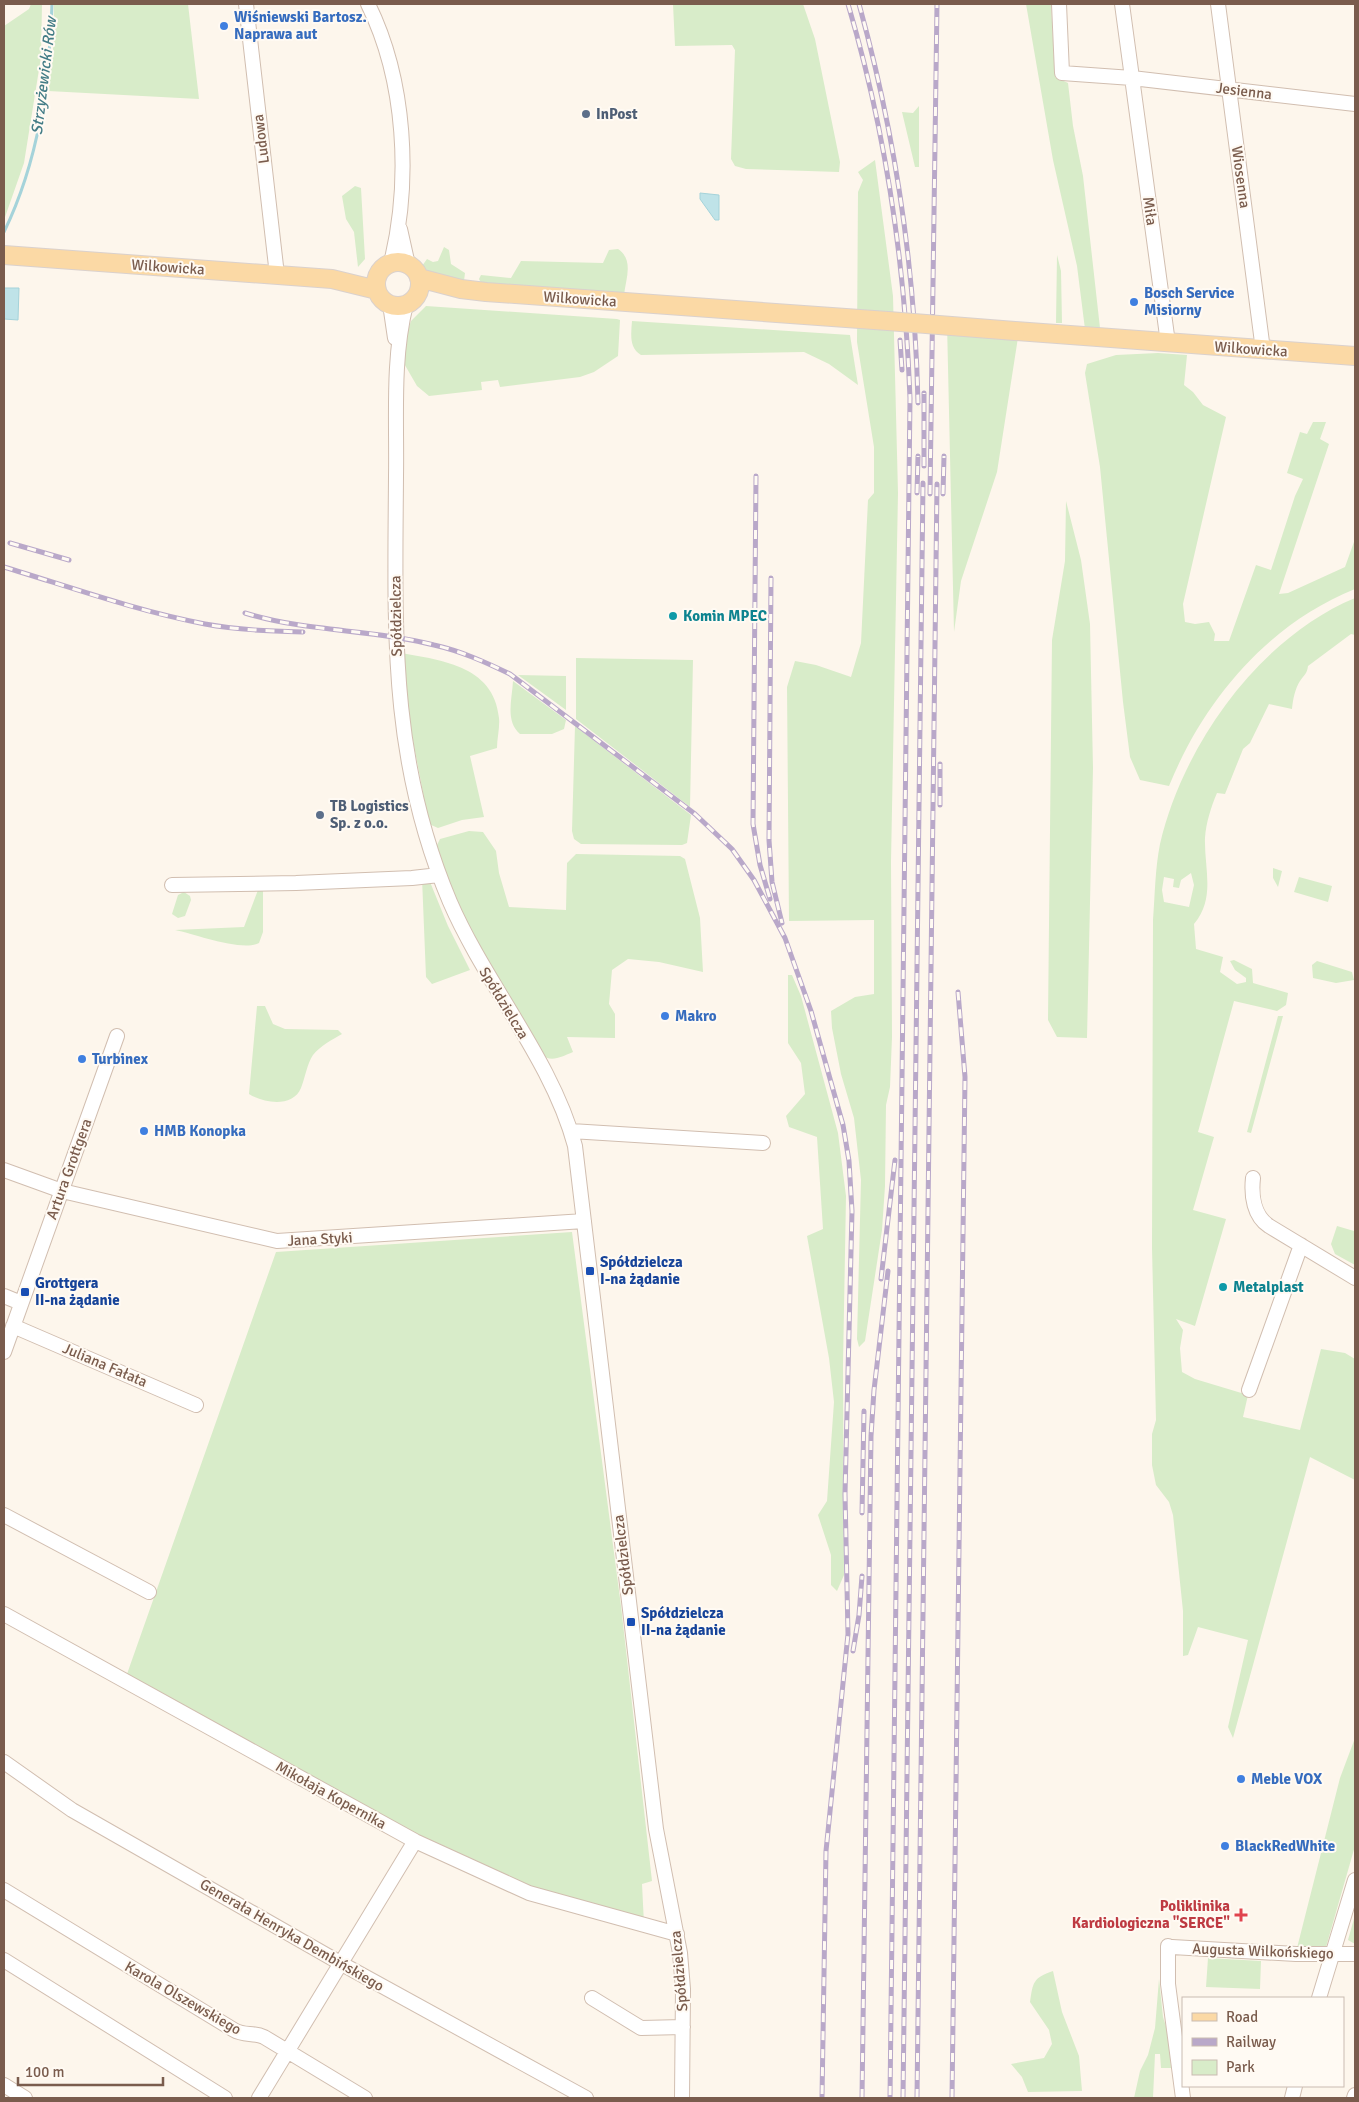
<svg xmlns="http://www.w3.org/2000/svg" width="1359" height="2102" font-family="Signika,sans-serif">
<rect width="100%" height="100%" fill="#fdf6ec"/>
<path fill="#d8ecc9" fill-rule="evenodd" d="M 31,4 L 42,4 L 41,57 L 24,163 L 4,220 L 4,26 L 29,9 Z
M 54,4 L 188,4 L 199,99 L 48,91 L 53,49 Z
M 673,4 L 803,4 L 815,39 L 840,162 L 839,172 L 746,169 L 735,166 L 731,159 L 735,50 L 732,45 L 675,46 Z
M 1026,4 L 1051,4 L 1055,77 L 1068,83 L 1073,126 L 1083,176 L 1100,328 L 1116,331 L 1086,337 L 1077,266 L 1053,160 Z
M 919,106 L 919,167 L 915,167 L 902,112 L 913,113 Z
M 875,160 L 893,296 L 898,493 L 891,862 L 892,1037 L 890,1087 L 886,1105 L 885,1186 L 882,1230 L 865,1341 L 859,1347 L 857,1339 L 861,1180 L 854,1118 L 841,1074 L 832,1028 L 831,1011 L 855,997 L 874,994 L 874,920 L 789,921 L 787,687 L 795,661 L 816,665 L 851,677 L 861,643 L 868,500 L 874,493 L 874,447 L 857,342 L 858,192 L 863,180 L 858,172 Z
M 355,186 L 361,188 L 365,259 L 358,267 L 354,232 L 346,219 L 342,196 Z
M 444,247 L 449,250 L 451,264 L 465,273 L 464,281 L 417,273 L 427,259 L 433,262 L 438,261 Z
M 618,249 C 634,260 626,278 624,295 L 481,283 L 479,279 L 481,275 L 511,278 L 521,261 L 603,263 L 609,250 Z
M 1057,255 L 1061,271 L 1062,323 L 1056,323 Z
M 426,306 L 617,319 L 620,320 L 618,356 L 594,372 L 580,377 L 500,387 L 498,380 L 481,382 L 482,390 L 429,396 L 417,386 L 402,360 L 405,327 L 409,327 L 411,321 Z
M 632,321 L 850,335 L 858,385 L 829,364 L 804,352 L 641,355 C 629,348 631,334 632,321 Z
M 947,323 L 1019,331 L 997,472 L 961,581 L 954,632 Z
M 1158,353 L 1187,355 L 1184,385 L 1193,392 L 1203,405 L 1226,417 L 1183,604 L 1185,622 L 1195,624 L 1209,622 L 1215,634 L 1214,641 L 1229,641 L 1256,565 L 1271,570 L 1295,496 L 1303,479 L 1287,473 L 1300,432 L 1307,434 L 1313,422 L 1326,422 L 1320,439 L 1329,444 L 1279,594 L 1288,593 L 1345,567 L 1355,539 L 1355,589 C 1268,624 1204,700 1169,786 L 1140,780 L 1130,757 L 1123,702 L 1100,467 L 1085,373 L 1087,364 L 1116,355 Z
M 1066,501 L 1081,560 L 1090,624 L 1093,768 L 1087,1038 L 1057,1037 L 1048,1020 L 1052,640 L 1065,561 Z
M 1355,598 L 1355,635 L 1351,634 L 1308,666 C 1307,674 1304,675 1300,681 C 1295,689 1293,699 1292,709 L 1269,704 L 1250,743 L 1243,749 L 1225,794 L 1217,793 C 1211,807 1206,823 1205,838 C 1204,868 1216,898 1194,924 L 1196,949 L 1223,957 L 1220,972 L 1237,984 L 1246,982 L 1246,978 L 1235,970 L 1230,961 L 1234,960 L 1252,969 L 1253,983 L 1288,993 L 1286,1005 L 1277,1011 L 1234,1001 L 1198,1132 L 1214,1137 L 1193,1210 L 1226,1219 L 1195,1326 L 1176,1319 L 1183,1330 L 1180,1348 L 1182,1372 L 1195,1379 L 1248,1395 L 1243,1417 L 1300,1430 L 1321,1349 L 1345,1353 L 1355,1359 L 1355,1480 L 1310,1457 L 1233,1738 L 1228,1727 L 1248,1640 L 1198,1627 L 1188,1655 L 1183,1656 L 1183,1611 L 1173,1515 L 1169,1502 L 1156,1485 L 1152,1465 L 1152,1434 L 1156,1420 L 1152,1248 L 1153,920 C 1155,895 1155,869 1160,844 C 1183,745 1259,638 1355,598 ZM 1191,873 L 1194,885 L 1189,907 L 1164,902 L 1162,890 L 1164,877 L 1174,879 L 1173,887 L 1179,888 L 1181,880 Z
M 396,652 C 438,660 494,664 499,718 C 500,727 497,739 497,748 L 470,756 L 484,817 L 462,820 L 438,828 L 429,824 Z
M 576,658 L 693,660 L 690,807 L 576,719 Z
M 518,675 L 566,676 L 566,710 Z
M 513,681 L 566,720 L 564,729 L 552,734 L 520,734 C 505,721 512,700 513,681 Z
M 575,726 L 691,815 L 687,843 L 682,845 L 581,844 L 574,839 L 572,831 Z
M 469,831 L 483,832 L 496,851 L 499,873 L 509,907 L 566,910 L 567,863 L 576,854 L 680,856 L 685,859 L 700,918 L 703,972 L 659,962 L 628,959 L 612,970 L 609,1004 L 615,1014 L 615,1038 L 567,1037 L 573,1052 C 561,1057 551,1063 540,1054 L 458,906 L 436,847 L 440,839 Z
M 1273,868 L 1282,871 L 1278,887 L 1273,878 Z
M 428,877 L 448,926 L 470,970 L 432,984 L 426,977 L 422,878 Z
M 1299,877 L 1332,886 L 1328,902 L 1294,892 Z
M 258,890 L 263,891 L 263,932 L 259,943 C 242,952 195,934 175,930 L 244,927 Z
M 184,892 L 190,896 L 191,900 L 185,916 L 178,918 L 172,914 L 178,895 Z
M 1317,961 L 1352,972 L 1354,980 L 1336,983 L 1313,978 L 1312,965 Z
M 788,975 L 792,975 L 801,996 L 838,1133 L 846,1196 L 843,1366 L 844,1575 L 837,1591 L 831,1585 L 831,1555 L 818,1515 L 827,1501 L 834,1402 L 829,1358 L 807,1236 L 823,1229 L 817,1137 L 789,1127 L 786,1116 L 805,1094 L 801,1063 L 788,1043 Z
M 257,1006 L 265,1006 L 273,1024 L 285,1029 L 338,1030 L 342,1034 C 333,1039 320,1046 313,1055 C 307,1064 305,1078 301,1088 C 293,1108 263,1103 249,1094 Z
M 1278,1016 L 1283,1016 L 1251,1133 L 1247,1132 Z
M 1337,1226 L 1354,1231 L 1355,1227 L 1355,1265 L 1335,1254 L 1331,1244 Z
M 572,1232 L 621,1606 L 652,1881 L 642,1884 L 644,1924 L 536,1892 L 414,1836 L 127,1674 L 276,1252 Z
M 1355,1738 L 1355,1846 L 1326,1947 L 1297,1948 L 1340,1778 Z
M 1355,1915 L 1355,1944 L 1348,1940 Z
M 1208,1958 L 1261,1961 L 1260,1989 L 1206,1987 Z
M 1053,1971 L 1062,2012 L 1079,2056 L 1082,2091 L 1028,2092 L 1022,2077 L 1011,2064 L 1044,2058 L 1052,2044 L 1049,2030 L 1030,2002 C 1033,1982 1033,1978 1053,1971 Z
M 1159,1979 L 1163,2017 L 1169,2036 L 1171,2068 L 1161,2068 L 1160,2054 L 1155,2054 L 1153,2098 L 1134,2098 L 1140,2071 L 1148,2055 L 1155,2028 Z"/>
<path fill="#bfe3e8" stroke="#a5d3da" d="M 700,193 L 719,195 L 719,220 L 715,220 L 700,199 Z
M 4,288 L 19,288 L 18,320 L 4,319 Z"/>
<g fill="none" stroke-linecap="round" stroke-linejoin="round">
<path stroke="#a5d3da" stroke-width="3" d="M 4,232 C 39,160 49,83 52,4"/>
<defs>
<path id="minor" d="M 246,4 L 277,275
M 368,4 C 406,81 411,181 391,263
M 1059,4 L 1062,73 L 1132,78 L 1355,104
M 1122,4 L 1168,343
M 1218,4 L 1263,350
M 400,229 L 408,265
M 390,304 L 395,338
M 406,304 C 392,360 397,420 396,476 C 395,629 389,758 450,902 C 486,985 552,1060 575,1146 L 656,1829 L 680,1953 L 683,1989 L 682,2098
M 172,885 L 296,883 L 412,878 L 439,875
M 571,1131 L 763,1143
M 4,1170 L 62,1191 L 277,1241 L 584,1221
M 1253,1178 C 1251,1196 1254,1216 1269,1226 L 1355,1278
M 4,1296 L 21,1303
M 13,1326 L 196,1405
M 4,1352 L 117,1036
M 1249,1390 L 1301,1245
M 4,1515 L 149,1592
M 4,1614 L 415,1841 L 529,1893 L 677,1934
M 4,1762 L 72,1810 L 342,1964 L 586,2098
M 4,1890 L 234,2030 C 244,2036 253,2032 264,2037 L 365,2098
M 1168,1946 L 1168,1984 L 1183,2098
M 1172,1947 L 1296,1954 L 1355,1954
M 4,1960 L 225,2098
M 592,1998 L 641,2028 L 683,2027
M 1319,1998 L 1355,1880
M 4,2085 L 25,2098
M 259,2098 L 415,1841
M 1292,2098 L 1295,2086
M 1354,2098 L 1355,2095"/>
<path id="major" d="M 4,255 L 332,279 L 377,290
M376 284a22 22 0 1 1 44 0a22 22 0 1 1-44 0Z
M 419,278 L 461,289 L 486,292 L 888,321
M 1015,331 L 1355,356"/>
</defs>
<use href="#minor" stroke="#d1beb0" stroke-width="16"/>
<use href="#major" stroke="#dad1cd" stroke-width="20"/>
<use href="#minor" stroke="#fff" stroke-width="14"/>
<use href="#major" stroke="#fbd9a5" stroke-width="18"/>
<defs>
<path id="rail" d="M 848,4 C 886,132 905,264 910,398 L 890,2098
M 859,4 C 895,134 915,268 918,403
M 900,340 L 902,370
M 924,466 L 924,393
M 756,476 L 753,824 L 760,865 L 770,899
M 917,493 L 918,456
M 930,494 L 937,4
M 943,494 L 944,456
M 10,543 L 69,560
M 4,567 C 70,587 137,611 205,624 C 238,630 270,631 303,632
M 771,578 L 769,840 L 772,882 L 782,923
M 245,613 C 306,632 372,629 434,645 C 461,651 485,662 510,674 L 695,814 L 732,849 L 754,880 L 785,938 L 811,1011 L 843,1125 L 849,1161 L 852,1211 L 845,1494 L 848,1634 L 826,1851 L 822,2098
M 940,805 L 940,764
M 881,1279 L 895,1160
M 862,1513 L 864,1411
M 853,1651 L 859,1615 L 862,1576
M 862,2098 L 871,1436 L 874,1390 L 888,1271
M 903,2098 L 923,483
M 917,2098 L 937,484
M 952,2098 L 965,1077 L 958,992"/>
</defs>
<use href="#rail" stroke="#b9a8c9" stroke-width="5"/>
<use href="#rail" stroke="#fffaf3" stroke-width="3" stroke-dasharray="9" stroke-linecap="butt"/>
<defs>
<path id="major-bridge" d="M 888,321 L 1015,331"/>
</defs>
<use href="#major-bridge" stroke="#dad1cd" stroke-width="20" stroke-linecap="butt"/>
<use href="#major-bridge" stroke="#fbd9a5" stroke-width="18"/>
</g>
<g fill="#3f7fe0" stroke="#fffaf3" stroke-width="2">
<circle cx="224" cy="26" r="5"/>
<circle cx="1134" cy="302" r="5"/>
<circle cx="665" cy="1016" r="5"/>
<circle cx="82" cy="1059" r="5"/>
<circle cx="144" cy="1131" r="5"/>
<circle cx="1241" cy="1779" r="5"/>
<circle cx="1225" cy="1846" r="5"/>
</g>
<g fill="#5c6f8a" stroke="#fffaf3" stroke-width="2">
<circle cx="586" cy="114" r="5"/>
<circle cx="320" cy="815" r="5"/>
</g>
<g fill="#0f9aa8" stroke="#fffaf3" stroke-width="2">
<circle cx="673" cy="616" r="5"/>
<circle cx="1223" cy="1287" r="5"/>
</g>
<g fill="#1a4fb4" stroke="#fffaf3" stroke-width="2">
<rect x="585" y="1266" width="10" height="10" rx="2.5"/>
<rect x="20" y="1287" width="10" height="10" rx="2.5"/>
<rect x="626" y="1617" width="10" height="10" rx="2.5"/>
</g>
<path fill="#e0444e" stroke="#fffaf3" stroke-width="2" d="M1238.5 1907.5h5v5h5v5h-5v5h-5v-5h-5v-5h5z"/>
<g text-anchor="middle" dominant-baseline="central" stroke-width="4" stroke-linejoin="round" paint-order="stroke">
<g font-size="15" font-weight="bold" fill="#366cbe" stroke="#fffaf3" text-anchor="start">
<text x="234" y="17">Wiśniewski Bartosz.<tspan x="234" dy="17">Naprawa aut</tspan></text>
<text x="1144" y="293">Bosch Service<tspan x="1144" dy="17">Misiorny</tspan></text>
<text x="675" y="1016">Makro</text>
<text x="92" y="1059">Turbinex</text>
<text x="154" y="1131">HMB Konopka</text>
<text x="1251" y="1779">Meble VOX</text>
<text x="1235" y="1846">BlackRedWhite</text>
</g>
<g font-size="15" fill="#7a5c4d" stroke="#fffaf3">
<text transform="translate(1244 91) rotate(7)">Jesienna</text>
<text transform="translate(261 139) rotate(-97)">Ludowa</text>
<text transform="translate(1241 177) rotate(82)">Wiosenna</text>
<text transform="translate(1150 211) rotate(82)">Miła</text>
<text transform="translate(168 267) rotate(4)">Wilkowicka</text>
<text transform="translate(580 299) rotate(4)">Wilkowicka</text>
<text transform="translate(1251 349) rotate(4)">Wilkowicka</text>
<text transform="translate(396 616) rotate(-91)">Spółdzielcza</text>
<text transform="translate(504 1003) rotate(59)">Spółdzielcza</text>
<text transform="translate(69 1169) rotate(-70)">Artura Grottgera</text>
<text transform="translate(320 1239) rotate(-3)">Jana Styki</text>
<text transform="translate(105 1365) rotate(23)">Juliana Fałata</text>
<text transform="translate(623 1555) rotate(-97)">Spółdzielcza</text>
<text transform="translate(331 1795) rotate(29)">Mikołaja Kopernika</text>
<text transform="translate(292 1935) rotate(30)">Generała Henryka Dembińskiego</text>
<text transform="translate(1263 1951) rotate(2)">Augusta Wilkońskiego</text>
<text transform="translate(679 1971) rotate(-95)">Spółdzielcza</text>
<text transform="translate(183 1998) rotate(30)">Karola Olszewskiego</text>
</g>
<g font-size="15" font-weight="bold" fill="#4e5e75" stroke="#fffaf3" text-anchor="start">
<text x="596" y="114">InPost</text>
<text x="330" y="806">TB Logistics<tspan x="330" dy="17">Sp. z o.o.</tspan></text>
</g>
<g font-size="15" font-weight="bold" fill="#0d838f" stroke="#fffaf3" text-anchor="start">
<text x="683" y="616">Komin MPEC</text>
<text x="1233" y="1287">Metalplast</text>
</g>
<g font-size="15" font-weight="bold" fill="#164399" stroke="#fffaf3" text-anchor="start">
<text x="600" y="1262">Spółdzielcza<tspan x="600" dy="17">I-na żądanie</tspan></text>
<text x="35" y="1283">Grottgera<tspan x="35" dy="17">II-na żądanie</tspan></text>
<text x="641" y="1613">Spółdzielcza<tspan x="641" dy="17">II-na żądanie</tspan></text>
</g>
<g font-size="15" font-weight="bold" fill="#be3a42" stroke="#fffaf3" text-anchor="end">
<text x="1230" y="1906">Poliklinika<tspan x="1230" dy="17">Kardiologiczna "SERCE"</tspan></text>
</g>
<g font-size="16" font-style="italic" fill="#437c86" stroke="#fffaf3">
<text transform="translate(44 76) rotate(-83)">Strzyżewicki Rów</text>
</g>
</g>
<rect width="1359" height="2102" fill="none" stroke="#7a5c4d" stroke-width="10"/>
<rect x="1182" y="1997" width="162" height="90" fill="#fffaf3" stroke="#cabbb1"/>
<rect x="1192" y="2013" width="25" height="8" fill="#fbd9a5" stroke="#cabbb1"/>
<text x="1226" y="2022" font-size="15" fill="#7a5c4d">Road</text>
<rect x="1192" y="2038" width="25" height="8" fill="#b9a8c9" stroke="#cabbb1"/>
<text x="1226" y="2047" font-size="15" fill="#7a5c4d">Railway</text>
<rect x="1192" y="2060" width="25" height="15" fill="#d8ecc9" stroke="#cabbb1"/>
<text x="1226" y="2072" font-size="15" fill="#7a5c4d">Park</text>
<path d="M18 2077v8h145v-8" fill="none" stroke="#7a5c4d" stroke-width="2.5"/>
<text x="25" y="2077" font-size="15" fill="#7a5c4d" stroke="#fffaf3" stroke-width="4" paint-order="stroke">100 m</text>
</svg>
